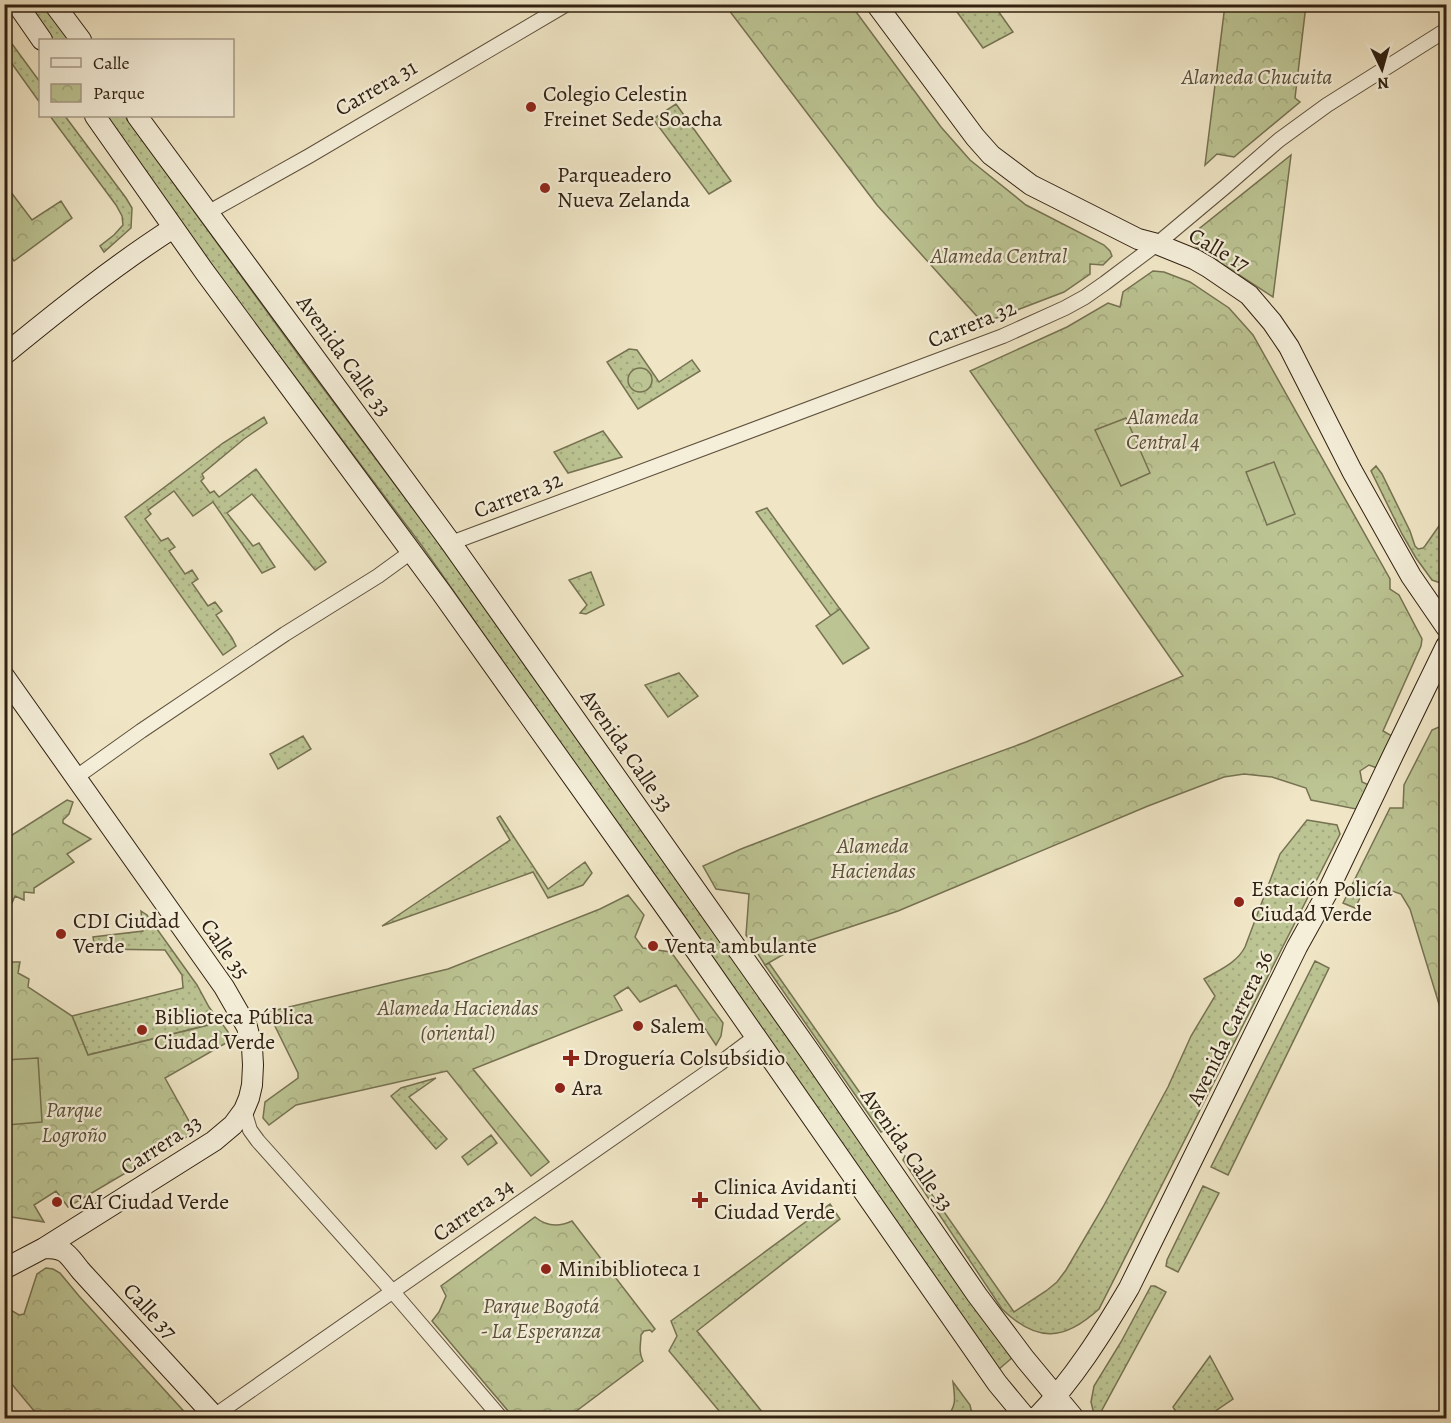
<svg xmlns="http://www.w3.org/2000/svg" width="1451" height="1423" font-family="Alegreya,serif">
<defs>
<pattern id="grass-dots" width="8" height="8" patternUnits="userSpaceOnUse" patternTransform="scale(1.5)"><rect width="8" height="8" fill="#bcc493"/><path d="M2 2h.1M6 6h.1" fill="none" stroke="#a2a87e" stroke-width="1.8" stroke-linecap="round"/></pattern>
<pattern id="park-crowns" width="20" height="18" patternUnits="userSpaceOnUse" patternTransform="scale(1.5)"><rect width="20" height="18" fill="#bcc493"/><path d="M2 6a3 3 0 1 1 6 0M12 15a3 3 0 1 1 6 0" fill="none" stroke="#a2a87e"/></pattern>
</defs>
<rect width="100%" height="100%" fill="#f0e6c6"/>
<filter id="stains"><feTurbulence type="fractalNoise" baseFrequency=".00333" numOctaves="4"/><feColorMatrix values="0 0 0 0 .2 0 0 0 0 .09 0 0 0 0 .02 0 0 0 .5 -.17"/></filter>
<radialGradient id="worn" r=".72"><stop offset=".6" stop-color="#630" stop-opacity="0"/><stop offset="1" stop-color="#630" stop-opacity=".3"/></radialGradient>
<path fill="url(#grass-dots)" stroke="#767252" stroke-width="1.5" d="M 28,5 L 44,5 L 70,40 L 53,40 Z
M 952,5 L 994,5 L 1013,32 L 983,48 Z
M 4,33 L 40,82 L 40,103 L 5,54 Z
M 676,104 L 731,181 L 709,194 L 653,119 Z
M 50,116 L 65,116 L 126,198 L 132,208 L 131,228 L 104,252 L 100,246 L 114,235 L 123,225 L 122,216 L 116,205 Z
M 106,116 L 125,116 L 308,368 L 435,538 L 1013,1357 L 998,1370 L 422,546 L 182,227 Z
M 629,349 L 637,350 L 659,382 L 692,360 L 700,371 L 638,409 L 607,362 Z
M 264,417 L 267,423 L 244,439 L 202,474 L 204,478 L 201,481 L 210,493 L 214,491 L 219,497 L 256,469 L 326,562 L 315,570 L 252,494 L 227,513 L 253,546 L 259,543 L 275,567 L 262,573 L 213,502 L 193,516 L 174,491 L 148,510 L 151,514 L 145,519 L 161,541 L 168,538 L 175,547 L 169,551 L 185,574 L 192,570 L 198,579 L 192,583 L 208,606 L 215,602 L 222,611 L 216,615 L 232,638 L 236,646 L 223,655 L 125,517 L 223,443 Z
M 603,431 L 622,457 L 568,473 L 554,452 Z
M 1376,466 L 1382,474 L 1410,531 L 1415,546 L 1418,549 L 1423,548 L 1425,546 L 1446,516 L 1446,585 L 1432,580 L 1416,558 L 1402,534 L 1371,471 Z
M 767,508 L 840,609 L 831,616 L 756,512 Z
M 591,572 L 604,605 L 586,614 L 580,613 L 587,605 L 569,580 Z
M 679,673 L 698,696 L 668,717 L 645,685 Z
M 303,736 L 311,749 L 278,769 L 270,754 Z
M 500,816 L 548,889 L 585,862 L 592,873 L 583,885 L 548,898 L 533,872 L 382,926 L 510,840 L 497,818 Z
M 1307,820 L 1337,825 L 1340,834 L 1099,1309 C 1064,1341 1037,1343 1002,1309 L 903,1160 L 905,1156 L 1014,1312 L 1046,1291 L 1057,1282 L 1066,1270 L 1103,1207 L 1168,1087 L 1191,1036 L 1215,996 L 1204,979 C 1219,970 1237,963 1245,947 L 1280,854 Z
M 141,911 L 147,915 L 197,985 L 209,1007 L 220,1022 L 88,1055 L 72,1016 L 183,988 L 182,975 L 165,950 L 95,949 L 93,937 L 143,931 Z
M 1315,961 L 1329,968 L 1228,1175 L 1211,1167 Z
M 769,963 L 886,1130 L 881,1132 L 765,965 Z
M 436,1078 L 409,1097 L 447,1139 L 436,1149 L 391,1096 L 401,1088 Z
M 491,1135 L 497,1143 L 468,1165 L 462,1157 Z
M 1203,1186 L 1219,1193 L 1178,1272 L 1166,1266 L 1167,1260 Z
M 830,1204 L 840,1219 L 697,1331 L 767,1418 L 725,1418 L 669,1351 L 677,1336 L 671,1321 Z
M 1151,1286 L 1155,1286 L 1166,1292 L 1102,1410 L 1102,1418 L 1095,1418 L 1091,1402 L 1094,1386 L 1121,1342 Z
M 1210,1356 L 1233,1399 L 1205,1418 L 1180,1418 L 1173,1407 Z
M 953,1382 L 970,1405 L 973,1418 L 946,1418 C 957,1406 955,1398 953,1382 Z"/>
<path fill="url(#park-crowns)" stroke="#767252" stroke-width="1.5" d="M 725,5 L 851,5 L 941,127 L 970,160 L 1026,205 L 1104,245 L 1110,251 L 1112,256 L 1103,265 L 1090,264 L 1090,274 L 1064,292 L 983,323 L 877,205 Z
M 1225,5 L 1306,5 L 1295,98 L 1300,102 L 1234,157 L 1217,154 L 1205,165 Z
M 1291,155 L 1273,297 L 1195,246 L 1193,239 L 1195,232 Z
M 4,183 L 32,220 L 61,201 L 72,218 L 14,261 L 5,247 Z
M 1153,271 L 1164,272 L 1190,282 L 1229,308 L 1253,335 L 1390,579 L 1390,589 L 1399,595 L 1422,639 L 1421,646 L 1383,731 L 1392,736 L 1377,768 L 1369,765 L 1360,771 L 1362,782 L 1369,785 L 1356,809 L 1311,800 L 1306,788 L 1272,777 L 1244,774 L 1224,777 L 1148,806 L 898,911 L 805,942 L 765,965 L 746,935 L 749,894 L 716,889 L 703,866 L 741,849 L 873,798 L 1026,742 L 1183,676 L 970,371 L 1067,327 L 1108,303 L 1120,307 L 1123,292 Z
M628 380a12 12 0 1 1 24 0a12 12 0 1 1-24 0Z
M 1446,724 L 1446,1027 L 1410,909 L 1401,894 L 1389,890 L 1374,889 L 1361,896 L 1355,908 L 1343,903 L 1390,808 L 1403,808 L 1404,785 L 1432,730 Z
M 67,800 L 73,802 L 69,814 L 63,820 L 63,823 L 91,839 L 67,854 L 74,862 L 34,888 L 34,893 L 24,892 L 24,900 L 15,896 L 12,903 L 5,902 L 5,834 L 9,837 Z
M 628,895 L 644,915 L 635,937 L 643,948 L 671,952 L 723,1023 L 721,1036 L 716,1045 L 676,985 L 640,1002 L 628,987 L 614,996 L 622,1010 L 473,1069 L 549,1162 L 531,1176 L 447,1071 L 296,1105 L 269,1125 L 263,1118 L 265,1102 L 298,1078 L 298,1073 L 268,1012 L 448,969 L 600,909 Z
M 11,954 L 9,962 L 20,962 L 18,973 L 29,979 L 28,987 L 72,1016 L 88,1055 L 221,1022 L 233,1039 L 165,1078 L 195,1132 L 68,1207 L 56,1191 L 34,1205 L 44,1222 L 5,1216 L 4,955 Z
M 535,1217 C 547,1227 559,1227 572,1221 L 655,1329 L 652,1332 L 650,1330 L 644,1331 L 641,1335 C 641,1344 638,1351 643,1361 L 567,1418 L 538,1418 L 528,1416 L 514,1418 L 432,1321 L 439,1312 L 446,1296 L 441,1286 Z
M 46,1268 L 53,1269 L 60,1273 L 79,1296 L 190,1418 L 40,1418 L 5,1376 L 4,1306 L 19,1315 L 24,1314 L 37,1274 Z"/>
<path fill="#bcc493" stroke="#767252" stroke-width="1.5" d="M 1126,418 L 1150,473 L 1121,486 L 1095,430 Z
M 1274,462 L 1295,514 L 1267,525 L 1246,472 Z
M 840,609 L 869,648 L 843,664 L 816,626 Z
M 38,1058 L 42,1122 L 7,1125 L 4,1100 L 5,1060 Z"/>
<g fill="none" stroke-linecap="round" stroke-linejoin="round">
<defs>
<path id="street" d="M 209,212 L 309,156 L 567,4
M 451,543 L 1003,336 L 1065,308 L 1085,297 L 1105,283 L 1157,244 L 1225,187 L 1279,140 L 1327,105 L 1446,30
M 75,778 L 141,731 L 285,634 L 378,576 L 411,552
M 244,1110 L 250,1130 L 258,1141 L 393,1292 L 501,1418
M 214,1416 L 719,1064 L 755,1037"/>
<path id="secondary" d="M 17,4 L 42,40
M 54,4 L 81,40
M 876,4 L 975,137 L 991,155 L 1031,185 L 1138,239 L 1157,244 L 1194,259 L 1208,267 L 1249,295 L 1272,322 L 1289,347 L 1352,471 L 1411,576 L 1446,627
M 95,116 L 204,271 L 441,592 L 678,925 L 997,1383 L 1026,1418
M 137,116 L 451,543 L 810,1052 L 977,1295 L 1025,1359 L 1074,1418
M 4,355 C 59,310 114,266 173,228
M 4,676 L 224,987 L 247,1027 L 252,1047 L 253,1065 L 252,1085 L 249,1098 L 244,1110 L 233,1125 L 214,1141 L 187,1158 L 44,1248 L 4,1269
M 44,1248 C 67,1248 67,1254 81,1271 L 216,1418
M 1036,1418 C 1073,1380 1102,1334 1129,1288 L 1297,947 L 1327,893 L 1394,753 L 1446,646"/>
</defs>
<use href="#street" stroke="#60523e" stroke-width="16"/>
<use href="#secondary" stroke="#302011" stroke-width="22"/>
<use href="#street" stroke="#f5efda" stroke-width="14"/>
<use href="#secondary" stroke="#f5efda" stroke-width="20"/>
</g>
<g fill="#8f2418" stroke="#f5efda" stroke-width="2">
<circle cx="531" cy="107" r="6"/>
<circle cx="545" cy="188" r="6"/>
<circle cx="1239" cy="902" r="6"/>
<circle cx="61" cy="934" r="6"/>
<circle cx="653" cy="946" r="6"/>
<circle cx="638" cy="1026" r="6"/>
<circle cx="142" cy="1030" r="6"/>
<path d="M568 1049h6v6h6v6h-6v6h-6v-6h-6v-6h6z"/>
<circle cx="560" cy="1088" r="6"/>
<path d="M697 1191h6v6h6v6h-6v6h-6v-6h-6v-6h6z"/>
<circle cx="57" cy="1202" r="6"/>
<circle cx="546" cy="1269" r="6"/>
</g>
<g text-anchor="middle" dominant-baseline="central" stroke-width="4.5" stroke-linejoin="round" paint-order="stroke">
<g font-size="22" font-style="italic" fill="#5a5138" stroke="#f5efda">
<text x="1257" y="77">Alameda Chucuita</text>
<text x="999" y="256">Alameda Central</text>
<text x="1163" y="417">Alameda<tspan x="1163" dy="25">Central 4</tspan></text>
<text x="873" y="846">Alameda<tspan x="873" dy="25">Haciendas</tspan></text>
<text x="458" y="1008">Alameda Haciendas<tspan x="458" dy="25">(oriental)</tspan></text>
<text x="74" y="1110">Parque<tspan x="74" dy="25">Logroño</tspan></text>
<text x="541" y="1306">Parque Bogotá<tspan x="541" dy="25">- La Esperanza</tspan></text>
</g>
<g font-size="22" fill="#302011" stroke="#f5efda">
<text transform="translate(376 88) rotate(-30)">Carrera 31</text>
<text transform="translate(1219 250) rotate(30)">Calle 17</text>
<text transform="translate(972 324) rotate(-22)">Carrera 32</text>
<text transform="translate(344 356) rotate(54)">Avenida Calle 33</text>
<text transform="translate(518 495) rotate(-21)">Carrera 32</text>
<text transform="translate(627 751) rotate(55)">Avenida Calle 33</text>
<text transform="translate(225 949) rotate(55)">Calle 35</text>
<text transform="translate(1230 1028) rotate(-64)">Avenida Carrera 36</text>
<text transform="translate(161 1145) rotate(-33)">Carrera 33</text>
<text transform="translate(907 1150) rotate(55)">Avenida Calle 33</text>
<text transform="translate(473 1210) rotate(-35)">Carrera 34</text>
<text transform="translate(150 1311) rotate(47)">Calle 37</text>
</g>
<g font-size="22" fill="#302011" stroke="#f5efda" text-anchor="start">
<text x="543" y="94">Colegio Celestin<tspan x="543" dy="25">Freinet Sede Soacha</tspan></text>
<text x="557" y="175">Parqueadero<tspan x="557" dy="25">Nueva Zelanda</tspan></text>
<text x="1251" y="889">Estación Policía<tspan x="1251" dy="25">Ciudad Verde</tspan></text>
<text x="73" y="921">CDI Ciudad<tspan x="73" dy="25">Verde</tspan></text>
<text x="665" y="946">Venta ambulante</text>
<text x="154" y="1017">Biblioteca Pública<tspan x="154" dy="25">Ciudad Verde</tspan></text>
<text x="650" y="1026">Salem</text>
<text x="583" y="1058">Droguería Colsubsidio</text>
<text x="572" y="1088">Ara</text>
<text x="714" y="1187">Clinica Avidanti<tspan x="714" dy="25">Ciudad Verde</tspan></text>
<text x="69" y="1202">CAI Ciudad Verde</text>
<text x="558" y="1269">Minibiblioteca 1</text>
</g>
</g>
<rect width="1451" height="1423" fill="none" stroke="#f0e6c6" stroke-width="24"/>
<rect x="6" y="6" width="1439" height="1411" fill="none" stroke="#302011" stroke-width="3"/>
<rect x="12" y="12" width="1427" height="1399" fill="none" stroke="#302011" stroke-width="1.5"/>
<rect x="39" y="39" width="195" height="78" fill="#f5efda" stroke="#a69c8a" stroke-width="1.5"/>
<rect x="51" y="58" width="30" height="9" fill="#f5efda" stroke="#a69c8a" stroke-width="1.5"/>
<text x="93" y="69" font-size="18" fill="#302011">Calle</text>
<rect x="51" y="84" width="30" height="18" fill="url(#park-crowns)" stroke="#a69c8a" stroke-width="1.5"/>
<text x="93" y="99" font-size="18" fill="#302011">Parque</text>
<g transform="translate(1382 69) rotate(175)" stroke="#f5efda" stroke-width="4.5" paint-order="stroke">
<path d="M0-4.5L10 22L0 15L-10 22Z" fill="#302011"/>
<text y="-9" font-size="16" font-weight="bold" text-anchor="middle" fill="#302011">N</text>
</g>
<rect width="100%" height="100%" filter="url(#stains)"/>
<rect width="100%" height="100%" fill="url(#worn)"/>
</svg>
